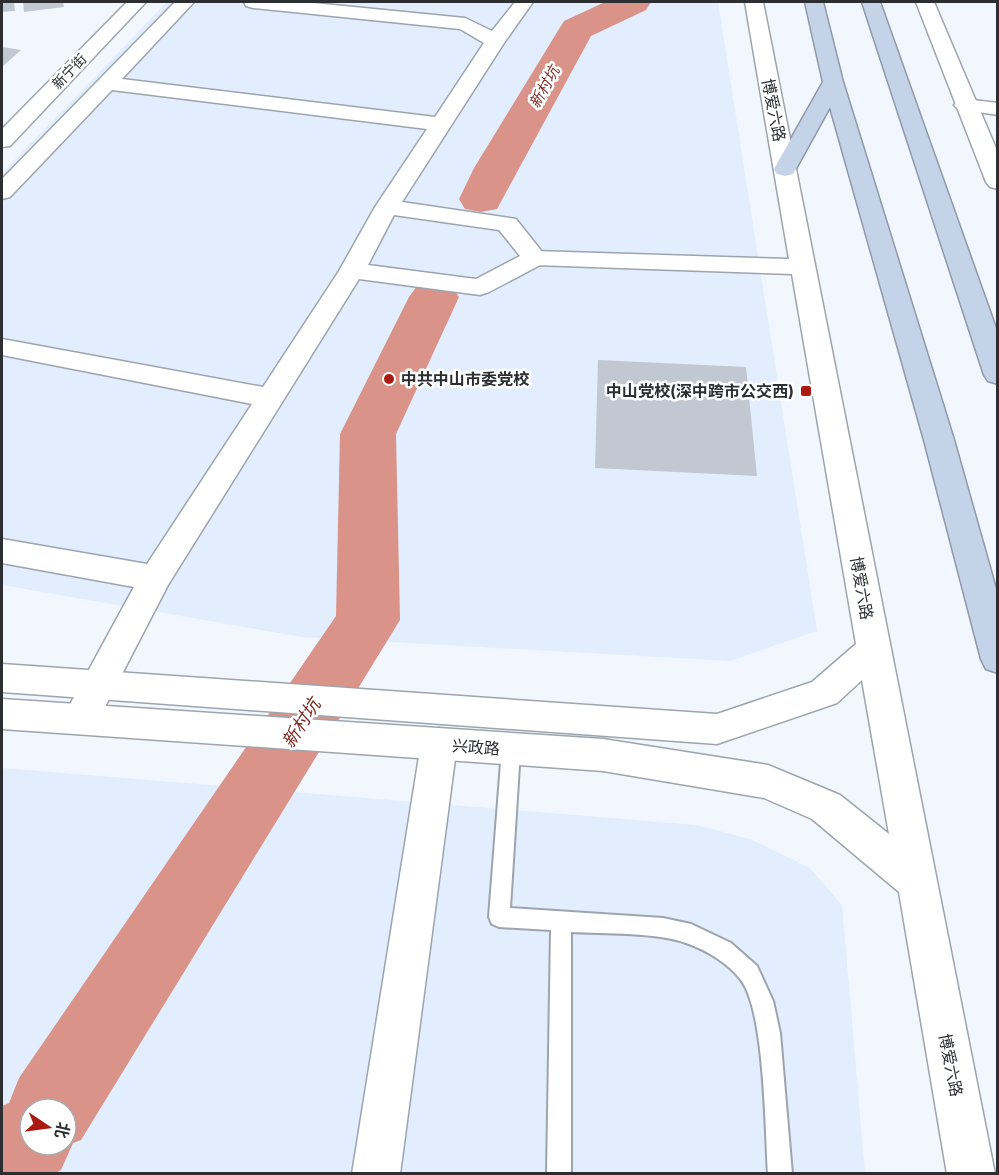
<svg xmlns="http://www.w3.org/2000/svg" width="999" height="1175" font-family="Inter,'Noto Sans SC',sans-serif">
<rect width="100%" height="100%" fill="#f2f7ff"/>
<path fill="#e2edfd" fill-rule="evenodd" d="M 167,2 L 718,2 L 817,631 L 730,661 L 302,637 L 2,585 L 2,173 Z
M 2,768 L 696,825 L 750,839 L 810,868 L 842,905 L 865,1173 L 2,1173 ZM 30,1109 L 66,1109 L 66,1145 L 30,1145 Z"/>
<g fill="none" stroke-linecap="round" stroke-linejoin="round">
<path fill="#da9388" fill-rule="evenodd" d="M 605,2 L 651,2 L 646,10 L 591,36 L 497,209 L 481,212 L 465,209 L 459,199 L 474,168 L 559,29 L 564,21 Z
M 434,282 L 451,286 L 459,297 L 396,434 L 400,620 L 81,1140 L 73,1143 L 61,1170 L 54,1174 L 2,1174 L 2,1106 L 9,1103 L 19,1078 L 336,616 L 340,434 L 409,297 L 417,286 ZM 30,1109 L 66,1109 L 66,1145 L 30,1145 Z"/>
</g>
<path fill="#c2c8d2" d="M 2,2 L 14,2 L 15,11 L 2,12 Z
M 23,2 L 63,2 L 64,7 L 24,12 Z
M 2,47 L 21,50 L 2,67 Z
M 598,360 L 746,367 L 757,476 L 595,468 Z"/>
<g fill="none" stroke-linecap="round" stroke-linejoin="round">
<defs>
<path id="lane" d="M 511,742 L 518,744 L 520,750 L 510,908 L 663,918 L 691,924 L 731,943 L 757,966 L 773,1001 L 780,1033 L 792,1174 L 768,1174 C 765,1130 765,1012 741,980 C 729,964 708,951 689,944 C 658,932 606,934 571,932 L 571,1174 L 547,1174 L 551,930 L 499,927 L 492,924 L 489,917 L 502,750 L 504,744 Z"/>
<path id="street" d="M 175,2 L 194,2 L 122,79 L 435,117 L 484,43 L 460,29 L 253,8 L 246,6 L 244,2 L 303,2 L 465,18 L 492,31 L 515,2 L 533,2 L 504,43 L 402,202 L 516,219 L 547,258 L 544,263 L 489,292 L 480,295 L 359,279 L 168,585 L 93,730 L 80,734 L 67,730 L 62,719 L 134,587 L 2,563 L 2,539 L 147,564 L 252,404 L 2,355 L 2,339 L 263,387 L 339,271 L 375,207 L 427,129 L 112,90 L 10,197 L 2,199 L 2,179 ZM 394,215 L 499,230 L 520,256 L 476,279 L 368,265 Z
M 965,99 L 998,103 L 998,115 L 958,109 L 954,105 L 958,101 Z
M 439,728 L 452,733 L 457,744 L 400,1174 L 352,1174 L 421,744 L 426,733 Z"/>
<path id="secondary" d="M 127,2 L 146,2 L 10,146 L 2,147 L 2,129 Z
M 745,2 L 763,2 L 995,1174 L 947,1174 L 899,892 L 812,819 L 764,798 L 603,771 L 2,729 L 2,699 L 603,739 L 768,765 L 840,795 L 889,834 L 862,680 L 837,703 L 717,744 L 2,692 L 2,664 L 717,714 L 812,682 L 856,644 L 792,274 L 535,265 L 526,263 L 523,258 L 526,253 L 535,251 L 789,259 Z
M 916,2 L 934,2 L 998,153 L 998,189 L 990,187 L 986,182 Z"/>
<path id="highway" d="M 805,2 L 823,2 L 843,82 L 954,440 L 998,596 L 998,673 L 986,669 L 981,659 L 924,440 L 830,107 L 793,174 L 785,176 L 777,174 L 774,169 L 823,82 Z
M 862,2 L 880,2 L 998,334 L 998,384 L 988,381 L 984,375 Z"/>
</defs>
<use href="#lane" stroke="#9ea4ad" stroke-width="4"/>
<use href="#street" stroke="#9ea4ad" stroke-width="3"/>
<use href="#secondary" stroke="#9ea4ad" stroke-width="3"/>
<use href="#highway" stroke="#8f99a9" stroke-width="3"/>
<use href="#lane" fill="#fff" fill-rule="evenodd"/>
<use href="#street" fill="#fff" fill-rule="evenodd"/>
<use href="#secondary" fill="#fff" fill-rule="evenodd"/>
<use href="#highway" fill="#c5d3e9" fill-rule="evenodd"/>
</g>
<g fill="#ab1a12" stroke="#fff" stroke-width="2">
<circle cx="389" cy="379" r="6"/>
<rect x="800" y="385" width="12" height="12" rx="3"/>
</g>
<g text-anchor="middle" dominant-baseline="central" stroke-width="5" stroke-linejoin="round" paint-order="stroke">
<g font-size="14" fill="#2c2e32" stroke="#fff">
<text transform="translate(69 71) rotate(-46)">新宁街</text>
</g>
<g font-size="15" font-style="italic" fill="#7c281f" stroke="#fff">
<text transform="translate(544 87) rotate(-61)">新村坑</text>
</g>
<g font-size="16" fill="#2c2e32" stroke="#fff">
<text transform="translate(774 110) rotate(79)">博爱六路</text>
<text transform="translate(862 588) rotate(80)">博爱六路</text>
<text transform="translate(476 747) rotate(4)">兴政路</text>
<text transform="translate(951 1065) rotate(79)">博爱六路</text>
</g>
<g font-size="16" font-weight="bold" fill="#2c2e32" stroke="#fff" text-anchor="start">
<text x="401" y="379">中共中山市委党校</text>
<text x="794" y="391" text-anchor="end">中山党校(深中跨市公交西)</text>
</g>
<g font-size="18" font-style="italic" fill="#7c281f" stroke="#fff">
<text transform="translate(301 723) rotate(-57)">新村坑</text>
</g>
</g>
<rect width="999" height="1175" fill="none" stroke="#2c2e32" stroke-width="6"/>
<g transform="translate(48 1127) rotate(103)"><circle r="28" fill="#ffffff" stroke="#ababad" stroke-width="1.5"/>
<path d="M0-4.5L10 22L0 15L-10 22Z" fill="#ab1a12"/>
<text y="-9" font-size="16" font-weight="bold" text-anchor="middle" fill="#2c2e32">北</text>
</g>
</svg>
